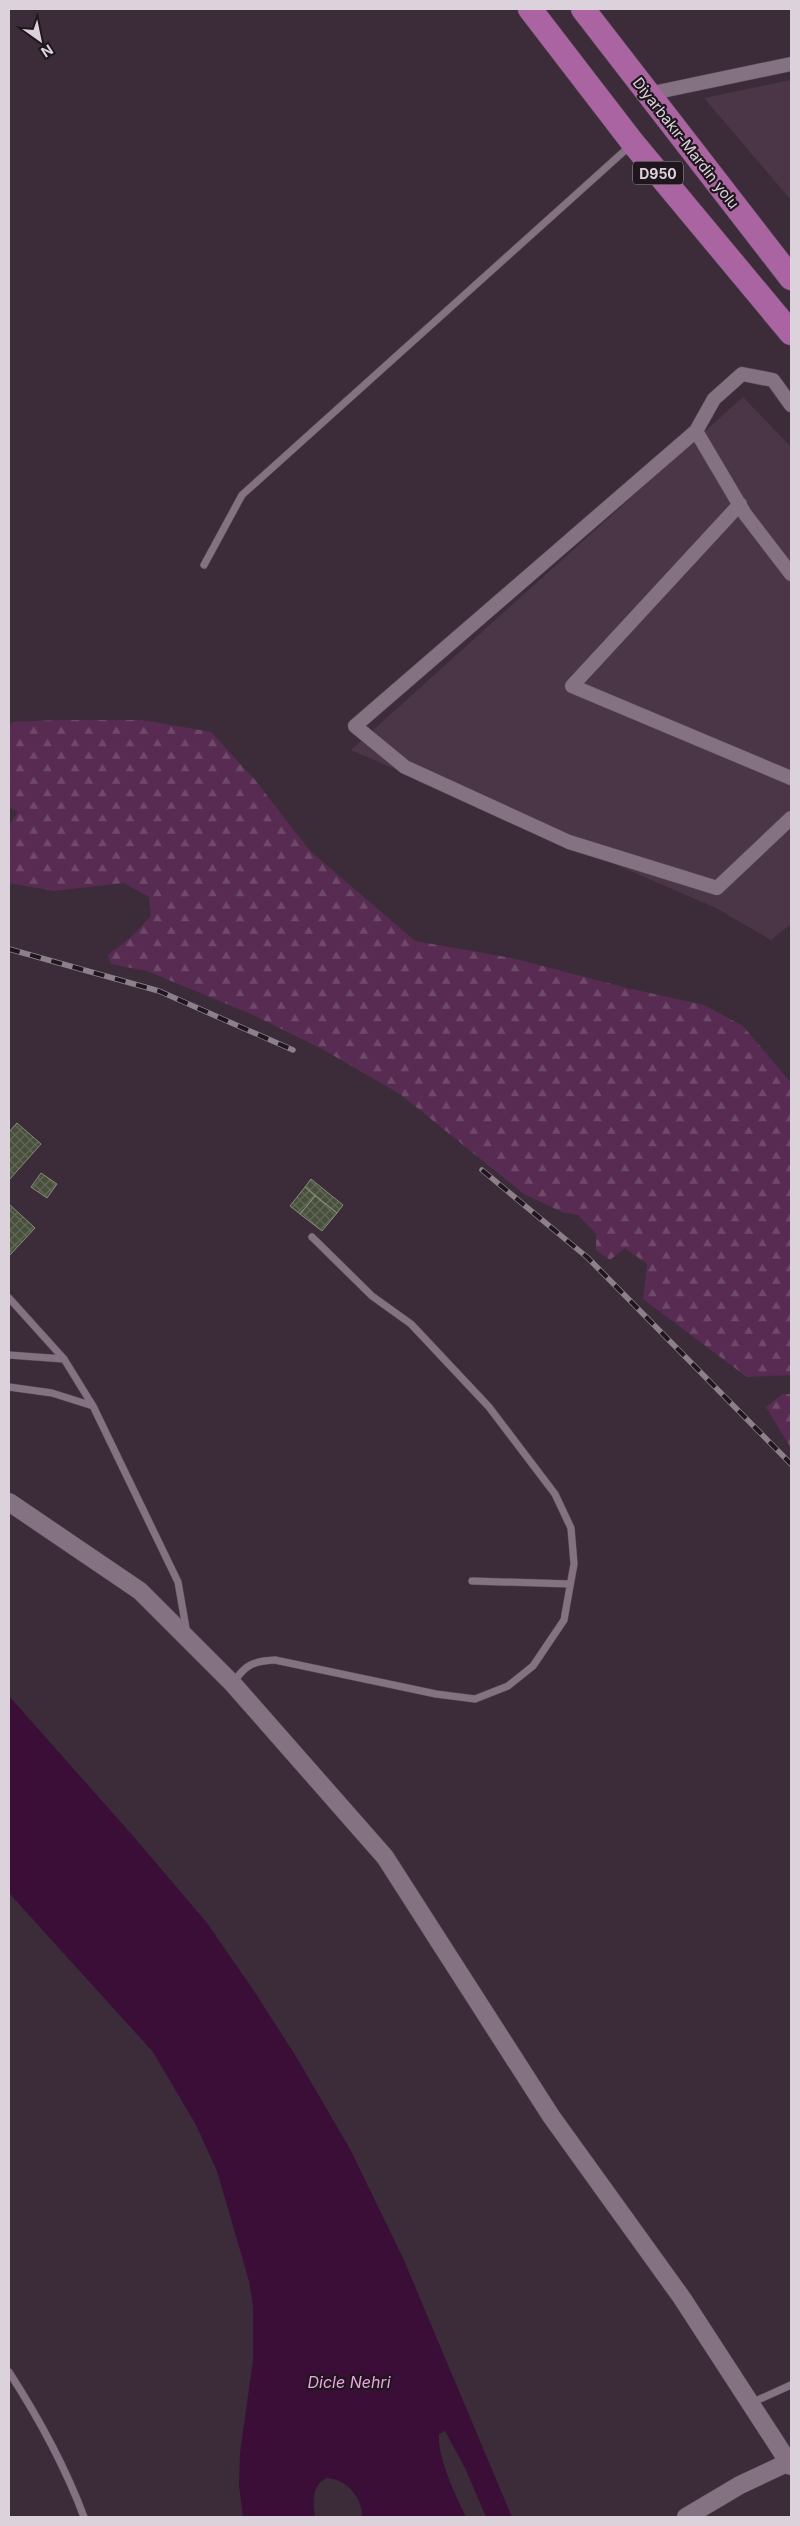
<svg xmlns="http://www.w3.org/2000/svg" width="800" height="2526" font-family="Inter,sans-serif">
<defs>
<pattern id="forest-firs" width="22" height="20" patternUnits="userSpaceOnUse" patternTransform="scale(1.25)"><rect width="22" height="20" fill="#572b52"/><path d="M5 1l3.5 6h-7zM16 11l3.5 6h-7z" fill="#6f496a"/></pattern>
<pattern id="building-cross-hatch" width="8" height="8" patternUnits="userSpaceOnUse" patternTransform="scale(1.25)"><rect width="8" height="8" fill="#48503c"/><path d="M0 0l8 8M0 8l8-8" fill="none" stroke="#626858"/></pattern>
</defs>
<rect width="100%" height="100%" fill="#3c2c3a"/>
<path fill="#4b3648" d="M 791,80 L 791,200 L 704,98 Z
M 743,397 L 791,447 L 791,924 L 771,940 L 716,908 L 351,750 Z"/>
<path fill="url(#forest-firs)" d="M 58,720 L 143,720 L 211,732 L 255,780 L 310,851 L 415,941 L 512,958 L 627,988 L 704,1005 L 743,1026 L 791,1083 L 791,1375 L 747,1377 L 643,1299 L 647,1264 L 625,1248 L 610,1260 L 596,1250 L 596,1234 L 578,1215 L 562,1212 L 524,1194 L 400,1094 L 322,1049 L 251,1014 L 147,971 L 111,964 L 108,955 L 130,938 L 151,916 L 149,897 L 124,883 L 54,891 L 9,883 L 9,825 L 18,812 L 9,807 L 9,730 L 12,722 Z
M 782,1394 L 791,1394 L 791,1448 L 766,1407 Z"/>
<path fill="#3a0e36" d="M 9,1696 L 134,1837 L 207,1923 L 252,1988 L 297,2058 L 350,2149 L 403,2258 L 512,2517 L 486,2517 L 465,2468 L 445,2431 L 439,2434 C 437,2457 456,2496 466,2517 L 362,2517 C 363,2499 347,2479 327,2478 C 311,2485 313,2503 315,2517 L 243,2517 L 239,2485 L 240,2453 L 253,2360 L 253,2306 L 249,2281 L 217,2171 L 196,2125 L 153,2052 L 9,1893 Z"/>
<path fill="url(#building-cross-hatch)" stroke="#848d77" d="M 17,1123 L 41,1144 L 9,1180 L 9,1132 Z
M 41,1173 L 57,1184 L 47,1198 L 31,1187 Z
M 311,1179 L 343,1205 L 337,1213 L 305,1187 Z
M 305,1187 L 315,1196 L 300,1214 L 290,1206 Z
M 315,1196 L 337,1213 L 322,1231 L 300,1214 Z
M 9,1204 L 35,1228 L 9,1256 Z"/>
<g fill="none" stroke-linecap="round" stroke-linejoin="round">
<defs>
<path id="service" d="M 204,565 L 242,495 L 631,145
M 9,1298 L 64,1359 L 93,1406 L 178,1582 L 187,1634
M 9,1355 L 64,1359
M 9,1387 L 52,1393 L 93,1406
M 472,1581 L 570,1584
M 233,1683 C 245,1665 253,1661 275,1660 L 436,1694 L 475,1699 L 508,1686 L 533,1666 L 564,1620 L 574,1564 L 571,1528 L 555,1494 L 489,1407 L 411,1324 L 372,1296 L 312,1237
M 9,2372 C 38,2417 65,2466 84,2517
M 751,2403 L 791,2385"/>
<path id="minor" d="M 648,94 L 791,64
M 696,431 L 714,399 L 742,374 L 773,380 L 791,405
M 740,504 L 572,686 L 791,778
M 791,574 L 745,514 L 696,431 L 355,726 L 405,767 L 569,842 L 717,888 L 791,818"/>
<path id="tertiary" d="M 9,1502 L 140,1591 L 233,1684 L 385,1857 L 551,2116 L 682,2298 L 791,2466
M 686,2517 L 740,2485 L 791,2461"/>
<path id="trunk" d="M 530,9 L 633,143 L 791,333
M 583,9 L 791,278"/>
</defs>
<use href="#service" stroke="#574955" stroke-width="8"/>
<use href="#minor" stroke="#574955" stroke-width="15"/>
<use href="#tertiary" stroke="#574955" stroke-width="19"/>
<use href="#trunk" stroke="#574955" stroke-width="25"/>
<use href="#service" stroke="#847181" stroke-width="7"/>
<use href="#minor" stroke="#847181" stroke-width="14"/>
<use href="#tertiary" stroke="#847181" stroke-width="18"/>
<use href="#trunk" stroke="#aa64a2" stroke-width="24"/>
<defs>
<path id="rail" d="M 9,949 L 159,991 L 293,1050
M 482,1170 L 588,1258 L 791,1464"/>
</defs>
<use href="#rail" stroke="#8d808b" stroke-width="5.5"/>
<use href="#rail" stroke="#1f171d" stroke-width="4" stroke-dasharray="11" stroke-linecap="butt"/>
</g>
<g text-anchor="middle" dominant-baseline="central" stroke-width="4.5" stroke-linejoin="round" paint-order="stroke">
<rect fill="#1f171d" stroke="#a39aa2" stroke-width="1" x="633" y="161.5" width="50" height="23" rx="4"/>
<g font-size="14" font-weight="bold" fill="#dcd2db">
<text x="658" y="173">D950</text>
</g>
<g font-size="15" fill="#dcd2db" stroke="#1f171d">
<text transform="translate(686 143) rotate(52)">Diyarbakır-Mardin yolu</text>
</g>
<g font-size="16" font-style="italic" fill="#eca2e2" stroke="#1f171d">
<text x="349" y="2382">Dicle Nehri</text>
</g>
</g>
<rect width="800" height="2526" fill="none" stroke="#dcd2db" stroke-width="20"/>
<g transform="translate(40 40) rotate(147)" stroke="#1f171d" stroke-width="4" paint-order="stroke">
<path d="M0-4L9 19L0 12L-9 19Z" fill="#dcd2db"/>
<text y="-8" font-size="14" font-weight="bold" text-anchor="middle" fill="#dcd2db">N</text>
</g>
</svg>
